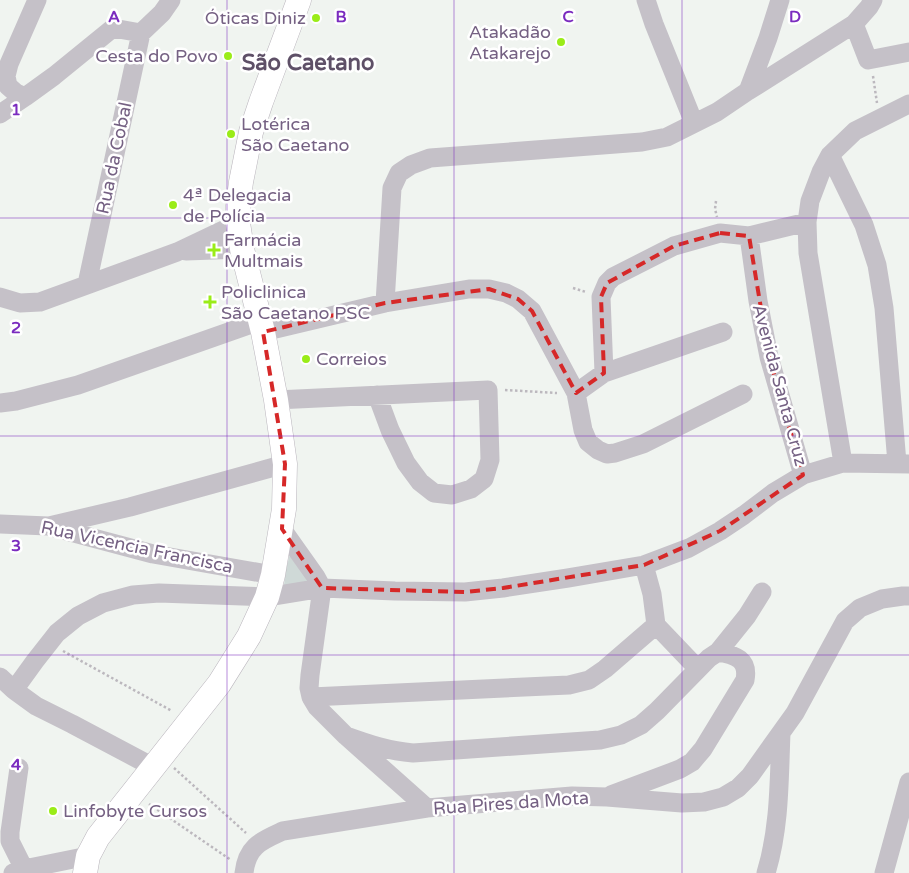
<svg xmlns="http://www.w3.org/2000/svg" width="909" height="873" font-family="'Varela Round',sans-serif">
<rect width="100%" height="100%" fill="#f0f4f0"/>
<path fill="#cfd9d7" d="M 290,553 L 309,579 L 306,585 L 288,588 L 284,585 L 286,570 Z"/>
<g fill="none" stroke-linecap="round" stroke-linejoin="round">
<defs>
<path id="major" d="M 85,873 L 88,856 L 98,837 L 219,684 L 249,636 L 267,597 L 273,575 L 284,509 L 285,464 L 276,400 L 263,332 L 242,249 L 238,223 L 238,206 L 241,182 L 251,132 L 261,102 L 299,0"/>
</defs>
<use href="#major" stroke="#b9b4bc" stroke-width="25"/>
<path stroke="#bcb8be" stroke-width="2.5" stroke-dasharray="2.5 2.5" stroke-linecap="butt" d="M 873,76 L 877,103
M 716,201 L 715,209 L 717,217
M 573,288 L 586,292
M 505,390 L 557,393
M 63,651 L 172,711
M 174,768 L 246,833
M 149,804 L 231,860"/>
<path stroke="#c5c1c8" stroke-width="19" d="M 646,0 L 654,24 L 694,123
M 854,24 L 868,60 L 909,52
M 748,91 L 768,38 L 780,0
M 25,97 L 16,93 L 8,86 L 6,76 L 9,64 L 37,0
M 0,114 L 25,97 L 54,76 L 113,28 L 141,33 L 162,13 L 171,0
M 830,155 L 864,225 L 877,265 L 884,308 L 897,463
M 749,236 L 758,301 L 769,357 L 803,475
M 186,251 L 242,249
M 87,284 L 141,33
M 0,297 L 20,303 L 40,302 L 177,252 L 238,223
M 385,303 L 392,188 L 399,173 L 411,165 L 430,158 L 642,142 L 667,137 L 717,112 L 748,91 L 854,24 L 869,7 L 873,0
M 263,332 L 385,303 L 469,289 L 489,289 L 506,293 L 518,299 L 532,311 L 576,393 L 583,430 L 588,442 L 598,450 L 607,454 L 615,453 L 643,444 L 743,394
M 604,373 L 601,297 L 607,283 L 613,277 L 674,246 L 720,233 L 749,236 L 807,222
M 576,393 L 604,373 L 723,332
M 276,400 L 488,390 L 490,460 L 484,479 L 471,489 L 452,495 L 434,493 L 420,482 L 406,463 L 390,430 L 377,395
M 0,403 L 16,401 L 78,385 L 260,321
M 843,463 L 808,253 L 807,222 L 810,201 L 821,172 L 830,155 L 855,131 L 909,104
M 0,524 L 48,526 L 153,554 L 273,575
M 49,526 L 130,507 L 285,464
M 282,529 L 316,577 L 322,588
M 644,565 L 652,594 L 656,625 L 698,669
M 322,588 L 310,675 L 309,688 L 311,697 L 317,707 L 346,736 L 427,808
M 718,652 L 747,616 L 762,592
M 0,677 L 14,690 L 36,706 L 72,724 L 153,767
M 14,690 L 35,661 L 57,633 L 78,616 L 103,603 L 133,595 L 159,593 L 267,597 L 322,588 L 395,591 L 465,592 L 503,588 L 568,578 L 644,565 L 689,548 L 720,531 L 744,515 L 773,493 L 803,475 L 843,463 L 909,464
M 311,697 L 569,685 L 589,680 L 605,669 L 656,625
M 346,736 C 368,744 389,751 413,753 L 600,740 L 621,735 L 641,725 L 657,711 L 709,658 L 718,652 C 735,655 749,659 745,680 L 703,749 L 692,762 L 680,769 L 611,795
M 19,768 L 10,832 L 10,841 L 24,869
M 13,873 L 24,869 L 88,856
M 244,873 C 247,846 261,841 283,831 L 427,808 L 572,796 L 607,797 L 682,803 L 704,802 L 723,797 L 738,788 L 750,776 L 795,713 L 845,621 L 860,608 L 882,599 L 903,596 L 909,596
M 766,873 C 780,827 779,780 781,733
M 884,873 L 909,782"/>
<use href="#major" stroke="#fff" stroke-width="24"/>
</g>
<path fill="none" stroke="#d62828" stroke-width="4" stroke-dasharray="10 6" stroke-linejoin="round" d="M 720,233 L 749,236 L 769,357 L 803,475 L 720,531 L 644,565 L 503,588 L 465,592 L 322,588 L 282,529 L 285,464 L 263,332 L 385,303 L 489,289 L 518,299 L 532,311 L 576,393 L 604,373 L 601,297 L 607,283 L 674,246 Z"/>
<path fill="none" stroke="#7b2cbf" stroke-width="1" stroke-opacity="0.55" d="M 227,0 L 227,873M 454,0 L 454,873M 682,0 L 682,873M 0,218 L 909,218M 0,436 L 909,436M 0,655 L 909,655"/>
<g fill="#9aec18" stroke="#fff" stroke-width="2">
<circle cx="316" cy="18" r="5"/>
<circle cx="561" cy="42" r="5"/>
<circle cx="228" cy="56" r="5"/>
<circle cx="231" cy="134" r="5"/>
<circle cx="173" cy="205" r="5"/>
<path d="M211.5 242.5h5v5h5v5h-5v5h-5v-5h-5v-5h5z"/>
<path d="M207.5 294.5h5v5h5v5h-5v5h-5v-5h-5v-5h5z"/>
<circle cx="306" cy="359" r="5"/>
<circle cx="53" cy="811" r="5"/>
</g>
<g text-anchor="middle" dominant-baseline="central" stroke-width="5" stroke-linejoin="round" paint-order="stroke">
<g font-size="18" fill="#756183" stroke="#fff" text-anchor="start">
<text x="306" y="18" text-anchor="end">Óticas Diniz</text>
<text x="551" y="32" text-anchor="end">Atakadão<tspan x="551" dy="21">Atakarejo</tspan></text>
<text x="218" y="56" text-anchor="end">Cesta do Povo</text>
<text x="241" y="124">Lotérica<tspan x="241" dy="21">São Caetano</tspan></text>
<text x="183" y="195">4ª Delegacia<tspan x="183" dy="21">de Polícia</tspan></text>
<text x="224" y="240">Farmácia<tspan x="224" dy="21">Multmais</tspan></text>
<text x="221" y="292">Policlinica<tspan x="221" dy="21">São Caetano PSC</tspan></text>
<text x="316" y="359">Correios</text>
<text x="63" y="811">Linfobyte Cursos</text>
</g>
<g font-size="18" fill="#756183" stroke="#fff">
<text transform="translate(114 158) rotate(-78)">Rua da Cobal</text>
<text transform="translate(780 385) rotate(75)">Avenida Santa Cruz</text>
<text transform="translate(137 547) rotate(12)">Rua Vicencia Francisca</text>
<text transform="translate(511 803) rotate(-4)">Rua Pires da Mota</text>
</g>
<g font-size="22" font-weight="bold" fill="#5e5067" stroke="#fff">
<text x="308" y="63">São Caetano</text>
</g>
</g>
<g font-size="16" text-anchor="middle" font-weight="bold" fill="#7b2cbf" stroke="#fff" stroke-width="5" stroke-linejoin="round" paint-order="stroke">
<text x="114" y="22">A</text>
<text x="341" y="22">B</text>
<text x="568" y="22">C</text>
<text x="795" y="22">D</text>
<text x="16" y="115">1</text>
<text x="16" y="333">2</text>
<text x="16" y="551">3</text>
<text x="16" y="770">4</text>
</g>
</svg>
